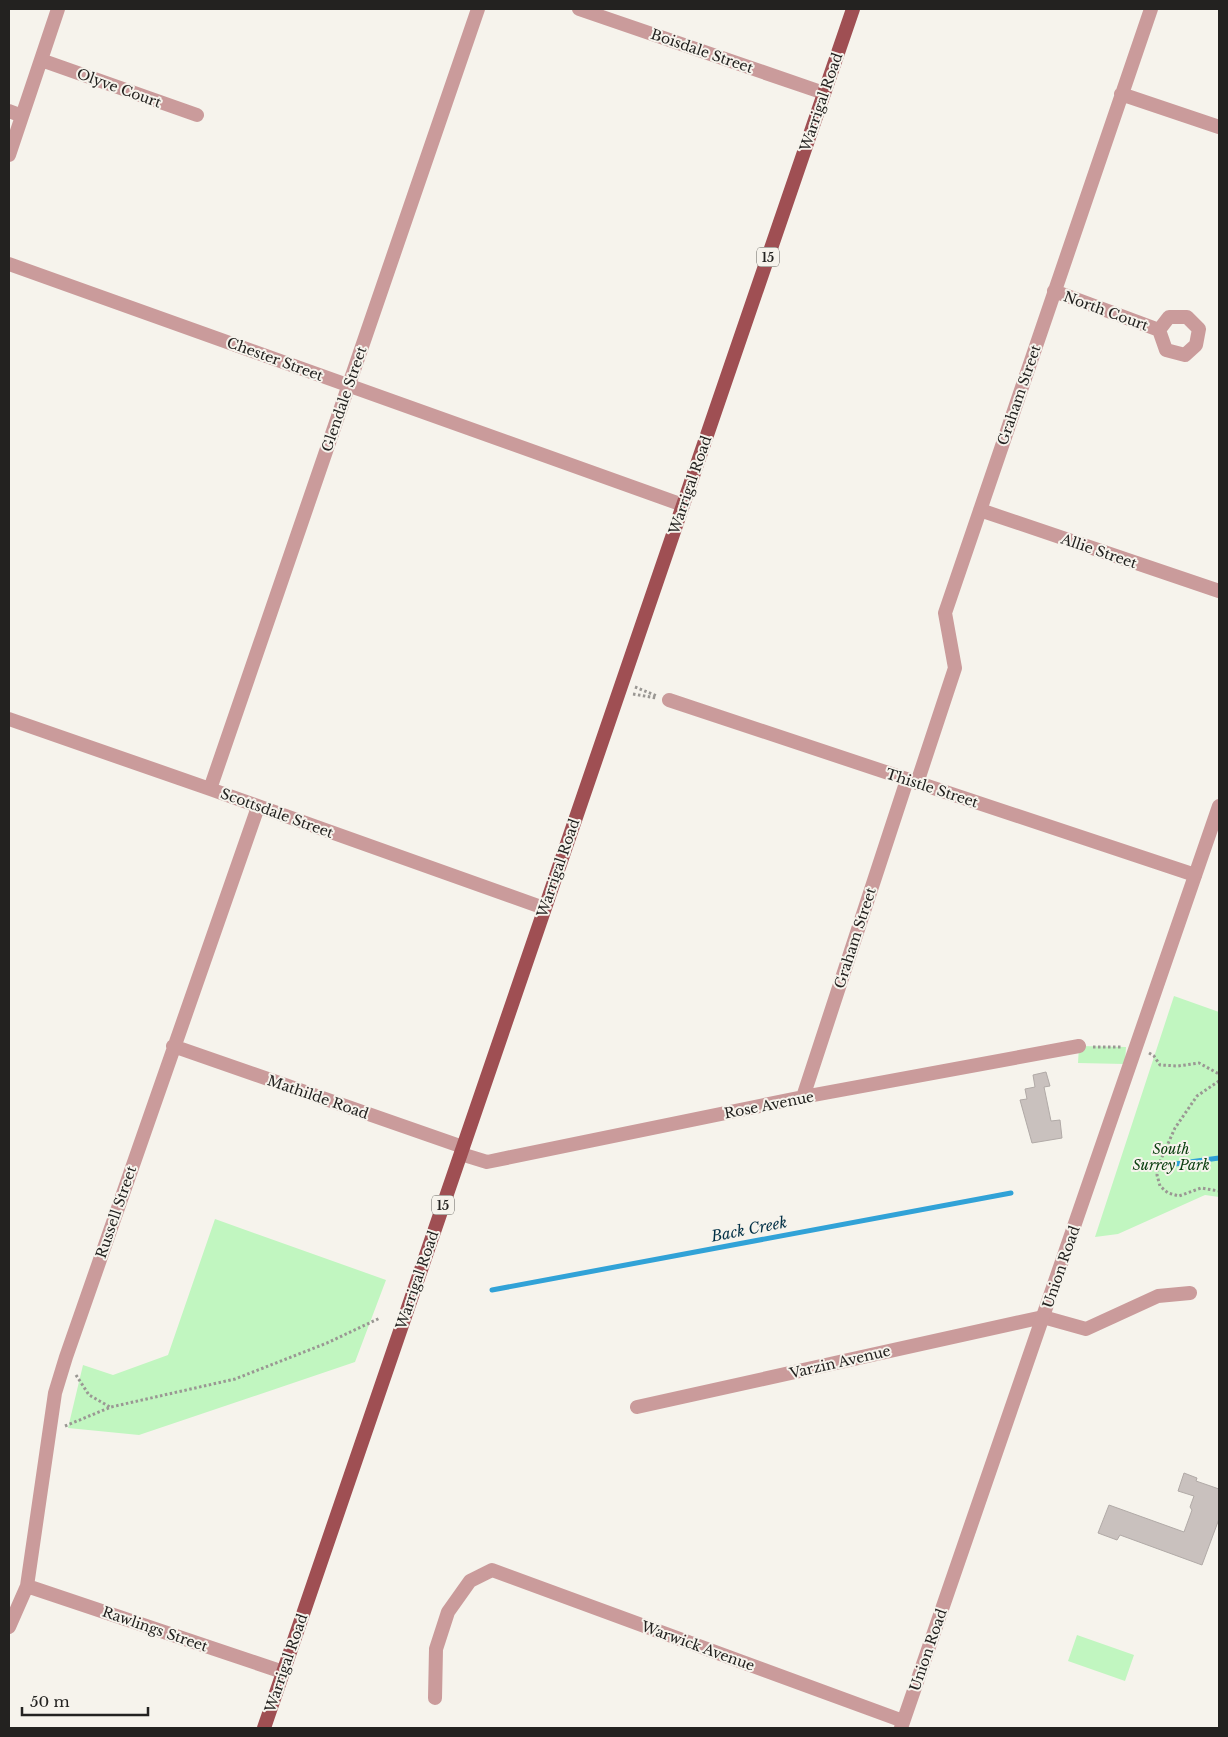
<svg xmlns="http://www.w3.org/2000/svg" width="1228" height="1737" font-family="'Libre Baskerville',serif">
<rect width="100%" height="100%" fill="#f6f3ec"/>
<path fill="#c1f6c0" d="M 1174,996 L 1219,1012 L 1219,1197 L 1205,1195 L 1118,1234 L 1095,1237 Z
M 1079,1046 L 1126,1047 L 1125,1064 L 1078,1063 Z
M 215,1219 L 386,1280 L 355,1362 L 139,1435 L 68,1428 L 83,1365 L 113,1375 L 168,1355 Z
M 1077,1635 L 1134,1655 L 1125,1681 L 1068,1661 Z"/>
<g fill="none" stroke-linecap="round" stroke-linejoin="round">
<path stroke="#31a2d7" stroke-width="5" d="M 1175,1164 L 1219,1158
M 492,1290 L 1011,1193"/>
</g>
<path fill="#c9c1be" stroke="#b1aaa7" d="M 1046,1072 L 1050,1086 L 1044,1087 L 1051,1121 L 1060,1120 L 1062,1138 L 1032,1143 L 1020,1100 L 1027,1099 L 1025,1089 L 1035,1087 L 1033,1075 Z
M 1184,1473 L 1197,1478 L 1196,1481 L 1219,1489 L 1219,1519 L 1202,1565 L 1120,1535 L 1117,1540 L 1098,1533 L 1109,1505 L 1184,1532 L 1192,1510 L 1190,1507 L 1194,1496 L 1178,1491 Z"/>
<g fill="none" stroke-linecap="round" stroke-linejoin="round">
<path stroke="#9a9793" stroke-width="3" stroke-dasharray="2.5 2.5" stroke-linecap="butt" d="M 635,687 L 657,696
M 633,694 L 656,698
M 1093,1047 L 1121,1047
M 1149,1053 L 1154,1056 L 1160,1065 L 1178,1066 L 1199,1063 L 1219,1074
M 1219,1081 L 1197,1096 L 1175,1128 L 1158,1166 L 1157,1175 L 1160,1186 L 1168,1193 L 1179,1196 L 1201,1188 L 1219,1191
M 76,1375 L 89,1395 L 110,1407
M 65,1426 L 111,1407 L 235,1379 L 327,1343 L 380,1318"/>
<path stroke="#ca9b9b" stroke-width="14" d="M 579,9 L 824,93
M 41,60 L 197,115
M 1121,94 L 1219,127
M 9,111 L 22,116
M 9,155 L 58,9
M 9,264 L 683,505
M 1054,291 L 1159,330 L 1166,350 L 1185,355 L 1196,345 L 1199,329 L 1187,317 L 1169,317 L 1159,330
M 980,510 L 1219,591
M 669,700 L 1195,875
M 9,719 L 210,789 L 544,908
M 917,783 L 955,668 L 945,613 L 1151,9
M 210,789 L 478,9
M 173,1046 L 463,1147
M 803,1097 L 907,780
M 461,1154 L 487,1162 L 803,1097 L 1079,1046
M 637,1407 L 1043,1317 L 1086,1329 L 1158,1296 L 1190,1293
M 27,1586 L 283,1672
M 9,1627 L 27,1586 L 55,1393 L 66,1357 L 258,807
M 435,1698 L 436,1649 L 448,1612 L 470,1581 L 492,1570 L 903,1721"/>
<path stroke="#ca9b9b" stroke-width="14" d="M 901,1728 L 1219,806"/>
<path stroke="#9f4f53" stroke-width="14" d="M 264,1728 L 853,9"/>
</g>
<g text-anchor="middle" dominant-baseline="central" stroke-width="4" stroke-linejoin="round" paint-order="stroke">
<g fill="#f6f3ec" stroke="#62615d" stroke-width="1">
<rect x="757" y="247.5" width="22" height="19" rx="4"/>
<rect x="432" y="1195.5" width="22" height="19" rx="4"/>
</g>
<g font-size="12" font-weight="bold" fill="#232220">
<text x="768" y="257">15</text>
<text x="443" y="1205">15</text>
</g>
<g font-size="14" fill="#232220" stroke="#f6f3ec">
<text transform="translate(702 51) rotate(19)">Boisdale Street</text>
<text transform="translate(119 88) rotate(20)">Olyve Court</text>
<text transform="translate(821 102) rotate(-71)">Warrigal Road</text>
<text transform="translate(1106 311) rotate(20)">North Court</text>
<text transform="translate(275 359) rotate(20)">Chester Street</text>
<text transform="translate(1019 395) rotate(-71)">Graham Street</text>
<text transform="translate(344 399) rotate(-71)">Glendale Street</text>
<text transform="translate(690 485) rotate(-71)">Warrigal Road</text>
<text transform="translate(1099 551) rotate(19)">Allie Street</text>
<text transform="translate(932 788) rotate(18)">Thistle Street</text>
<text transform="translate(277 813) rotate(20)">Scottsdale Street</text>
<text transform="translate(558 868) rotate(-71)">Warrigal Road</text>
<text transform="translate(855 938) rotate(-72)">Graham Street</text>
<text transform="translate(318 1097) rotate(19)">Mathilde Road</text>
<text transform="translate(769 1105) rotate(-11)">Rose Avenue</text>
<text transform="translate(116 1212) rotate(-71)">Russell Street</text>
<text transform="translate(1061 1267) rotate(-71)">Union Road</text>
<text transform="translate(417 1280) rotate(-71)">Warrigal Road</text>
<text transform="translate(840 1362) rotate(-13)">Varzin Avenue</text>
<text transform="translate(155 1629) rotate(19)">Rawlings Street</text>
<text transform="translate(698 1646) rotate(20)">Warwick Avenue</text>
<text transform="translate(928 1650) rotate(-71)">Union Road</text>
<text transform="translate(286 1663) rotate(-71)">Warrigal Road</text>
</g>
<g font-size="14" font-style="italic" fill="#093e0e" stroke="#f6f3ec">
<text x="1171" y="1149">South<tspan x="1171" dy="16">Surrey Park</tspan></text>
</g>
<g font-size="15" font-style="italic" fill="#002f45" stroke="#f6f3ec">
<text transform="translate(749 1229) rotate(-11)">Back Creek</text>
</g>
</g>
<rect width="1228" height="1737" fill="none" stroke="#232220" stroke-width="20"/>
<path d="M22 1707v8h126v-8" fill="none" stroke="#232220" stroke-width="2.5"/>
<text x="30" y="1707" font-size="15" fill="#232220" stroke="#f6f3ec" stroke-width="4" paint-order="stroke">50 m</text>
</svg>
